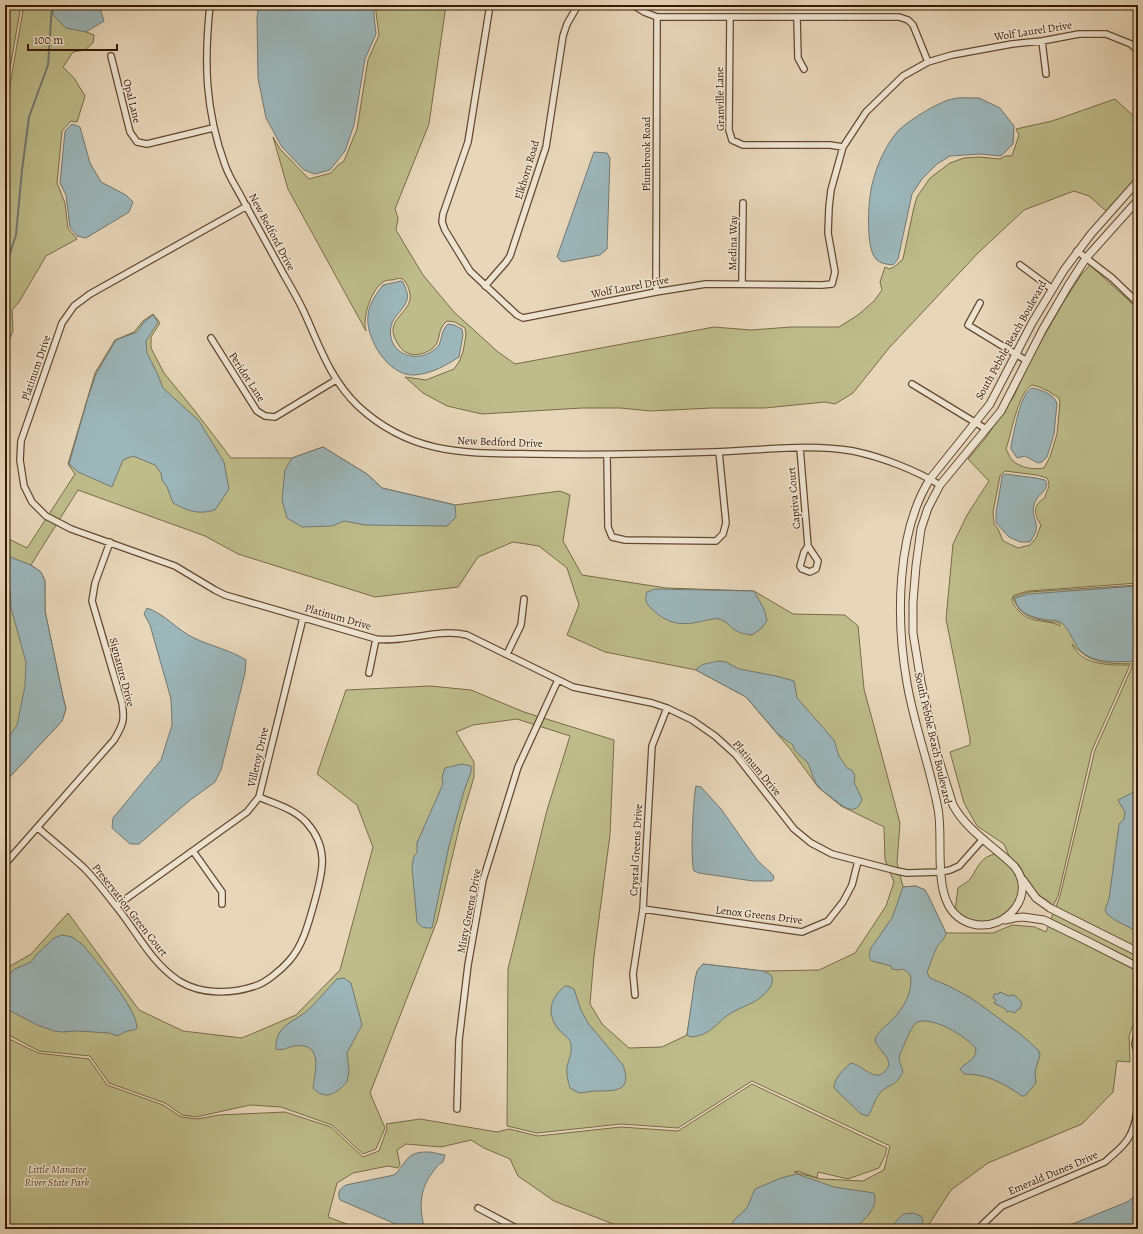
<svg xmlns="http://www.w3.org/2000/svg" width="1143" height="1234" font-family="Alegreya,serif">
<rect width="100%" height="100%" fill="#e7d6b9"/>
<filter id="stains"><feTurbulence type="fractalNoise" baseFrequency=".005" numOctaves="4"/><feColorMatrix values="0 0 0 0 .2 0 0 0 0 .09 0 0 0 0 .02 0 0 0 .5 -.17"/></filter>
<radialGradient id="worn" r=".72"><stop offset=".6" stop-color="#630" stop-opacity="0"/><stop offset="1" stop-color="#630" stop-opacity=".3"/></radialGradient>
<path fill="#bdbc8a" stroke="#7a6b47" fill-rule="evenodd" d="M 5,5 L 21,5 L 5,97 Z
M 24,5 L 52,5 L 53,15 L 86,32 L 94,35 L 93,43 L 85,50 L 73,52 L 63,67 L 74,78 L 85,96 L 77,122 L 71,121 L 62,131 L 57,183 L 65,203 L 68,228 L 77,239 L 46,256 L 19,302 L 12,310 L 13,331 L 5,350 L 5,113 Z
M 375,5 L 446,5 L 429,124 L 395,209 L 398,218 L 396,230 L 423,275 L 454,312 L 498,352 L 515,364 L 714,327 L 751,330 L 791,327 L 839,327 L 858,315 L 874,301 L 882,290 L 880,282 L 885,267 L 889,269 L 894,267 L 903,259 L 914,207 L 917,197 L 930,178 L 950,163 L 964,158 L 979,157 L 1000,159 L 1005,156 L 1012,156 L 1019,135 L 1016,129 L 1052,121 L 1115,99 L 1138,120 L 1138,177 L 1106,211 L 1089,196 L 1074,191 L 1024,210 L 978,253 L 889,348 L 853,393 L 835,404 L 825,402 L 765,408 L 712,408 L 651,411 L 620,408 L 582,408 L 482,414 L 447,406 L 423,393 L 405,377 L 426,380 L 454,369 L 459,362 L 463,352 L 466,335 L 465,328 L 455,322 L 447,321 C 436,330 442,340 433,348 C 427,353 417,356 410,354 C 404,352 401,349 398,344 C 383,321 406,316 410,300 C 411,293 408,285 404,280 C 400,277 397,279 392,280 C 389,280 386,280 383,282 C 371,290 362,318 366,331 L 288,189 L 273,137 L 280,149 L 309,179 L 331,173 L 338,165 L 344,161 L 357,129 L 368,60 L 379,35 Z
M 1090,265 L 1138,309 L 1138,583 L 1029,591 L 1014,595 L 1012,599 C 1013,604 1014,606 1018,610 C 1031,625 1045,618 1060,626 L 1059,623 C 1040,620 1019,619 1013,597 L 1029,592 L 1138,585 L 1138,1013 L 1129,1036 L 1130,1062 L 1117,1061 L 1113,1092 L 1082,1124 L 988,1163 L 951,1190 L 926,1229 L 626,1229 L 554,1201 L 518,1176 L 510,1159 L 484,1148 L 471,1140 L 441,1147 L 406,1144 L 397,1150 L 400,1165 L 398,1168 L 388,1166 L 353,1173 L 337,1183 L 328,1217 L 360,1229 L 5,1229 L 5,1037 L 38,1053 L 89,1059 L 107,1085 L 163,1105 L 181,1117 L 197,1119 L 219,1115 L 285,1112 L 331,1127 L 363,1157 L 379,1151 L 387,1129 L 386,1124 L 420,1119 L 497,1132 L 509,1129 L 538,1136 L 621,1127 L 678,1131 L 752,1084 L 887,1148 L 885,1156 L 879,1168 L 848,1179 L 818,1172 L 817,1178 L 798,1171 L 794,1172 L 821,1179 L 863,1181 L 884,1170 L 890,1146 L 752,1081 L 678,1128 L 621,1124 L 537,1133 L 507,1126 L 508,969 L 547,810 L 570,736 L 517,719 L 473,725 L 456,732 L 474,762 L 474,777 L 460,824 L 437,921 L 370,1093 L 385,1128 L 376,1149 L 363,1154 L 332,1125 L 281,1107 L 250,1105 L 196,1117 L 182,1115 L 165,1103 L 109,1083 L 90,1056 L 39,1051 L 5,1033 L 5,969 L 31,954 L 68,913 L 139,1010 L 183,1031 L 242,1038 L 296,1015 L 340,970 L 373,847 L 357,805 L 317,774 L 346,690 L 430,686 L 471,690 L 524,712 L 614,740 L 610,835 L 594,956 L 590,1004 L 602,1024 L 629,1048 L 662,1047 L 687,1035 L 697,971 L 703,964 L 763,971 L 819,970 L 855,953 L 886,906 L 894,882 L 885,860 L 884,827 L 841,806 L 818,787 L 791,750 L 746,697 L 696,670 L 605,652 L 567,635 L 579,605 L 567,568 L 539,546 L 513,542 L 478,557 L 458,587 L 375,597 L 238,554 L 205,536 L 78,490 L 31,565 L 41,572 L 45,581 L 45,611 L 63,697 L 66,709 L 62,721 L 5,782 L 5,537 L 27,548 L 75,474 L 68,464 L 95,373 L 115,340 L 134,332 L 143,321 L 153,314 L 160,323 L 151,337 L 151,348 L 164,373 L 195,411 L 231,458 L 292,458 L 323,447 L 367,474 L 382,488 L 455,505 L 560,491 L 570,495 L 563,541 L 582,575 L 666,588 L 754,591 L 793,614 L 845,615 L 858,626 L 864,689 L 900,823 L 897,863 L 903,887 L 916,886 L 925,890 L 946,933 L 993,933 L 1012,925 L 1035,927 L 1046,932 L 1060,896 L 1095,750 L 1132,667 L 1132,664 C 1104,663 1092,665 1072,644 C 1082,666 1109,665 1130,665 L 1092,750 L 1058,896 L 1053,906 L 1039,897 L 1028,882 L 1019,865 L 1009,856 L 1004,844 L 977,826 L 964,803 L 950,752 L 970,745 L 970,739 L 946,619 L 953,544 L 967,515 L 989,481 L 968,459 L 985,439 L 1014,396 L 1032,357 L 1063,303 L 1081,275 ZM 1032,385 C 1042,387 1050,392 1059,398 L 1060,402 L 1057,434 L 1050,457 L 1044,468 C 1034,470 1021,468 1013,461 C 1010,458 1008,453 1006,449 C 1011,435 1018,392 1032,385 ZM 1005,471 L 1037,475 L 1047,478 C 1052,489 1046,488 1045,498 C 1032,505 1034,515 1041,525 L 1036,538 L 1030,545 L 1018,548 L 1003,541 L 998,529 L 994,524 L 993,512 L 1000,476 Z
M 996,854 C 1003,860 1013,867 1017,875 C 1026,895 1008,918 989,922 C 976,924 964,917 955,910 L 958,888 C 962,885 968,882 971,878 C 978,867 981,856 996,854 Z"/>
<path fill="#9cb6ba" stroke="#747871" d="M 52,5 L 99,5 L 104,21 L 86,32 L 66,28 L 53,15 Z
M 259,5 L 373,5 L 376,34 L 365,59 L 354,125 L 345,151 L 330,170 L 315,174 L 304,170 L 282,147 L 266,118 L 258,78 L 257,17 Z
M 979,98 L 1000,108 L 1014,126 L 1013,144 L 1001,156 L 980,154 L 950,156 L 937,164 L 922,179 L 912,194 L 898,259 L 893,265 C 886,264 881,264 876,259 C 865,248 868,196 873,181 C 877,165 886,145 897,132 C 906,122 938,102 952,99 C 960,97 970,98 979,98 Z
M 72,124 L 80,127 L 90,163 L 101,182 L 126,195 L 133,202 L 129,212 L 86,238 L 77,236 L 70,227 L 66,195 L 60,183 L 65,131 Z
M 594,152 L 607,153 L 610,158 L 607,249 L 600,255 L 562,262 L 557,257 Z
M 401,281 L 403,282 C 405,287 409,294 407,300 C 404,310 394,315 391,326 C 386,352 414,365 434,350 C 444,344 439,332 448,324 L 454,325 L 462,329 L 463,335 L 459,357 C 445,366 431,374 414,375 C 388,376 365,338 368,315 C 369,304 376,294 383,285 Z
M 153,315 L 158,322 L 146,341 L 147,353 L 158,375 L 163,388 L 199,421 L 224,462 L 229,489 L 215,510 C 198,515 188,511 173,503 L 167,487 L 162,480 L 161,473 L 155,465 L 133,456 L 123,460 L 112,487 L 78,472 L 69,464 L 87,401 L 96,374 L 116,340 L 137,332 L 144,322 Z
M 1032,388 C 1042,390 1053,394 1057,403 L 1054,434 L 1047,457 L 1042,462 L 1038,463 L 1025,456 L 1017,458 L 1011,449 L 1011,446 C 1014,433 1020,393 1032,388 Z
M 323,447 L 367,474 L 382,488 L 455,505 L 456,517 L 447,526 L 365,525 L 344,521 L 332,526 L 302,527 L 287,518 L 282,500 L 285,470 L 292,458 Z
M 1005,474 L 1036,478 L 1045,480 L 1047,484 C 1046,492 1036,496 1034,505 C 1030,521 1044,523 1030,542 L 1020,542 L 1009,537 L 996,523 L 996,512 L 1001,484 L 1002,476 Z
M 5,555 L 31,565 L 41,572 L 45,581 L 45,611 L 63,697 L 66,709 L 62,721 L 5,782 L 5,743 L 17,725 L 25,686 L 26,662 L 11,608 L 10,590 L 5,585 Z
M 1138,586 L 1138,659 L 1136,661 C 1114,662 1085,665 1074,641 C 1070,635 1067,625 1060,622 C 1057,620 1051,620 1048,620 C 1034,618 1017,614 1015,598 L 1029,594 Z
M 655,589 L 754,591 L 764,609 L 767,620 L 762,628 L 752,635 C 746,634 741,634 735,630 C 729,626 726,621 720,619 C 712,618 705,621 698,622 C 681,626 666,623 653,610 C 646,604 644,600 647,592 Z
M 147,608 C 165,614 177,630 194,638 C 211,646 230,650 246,660 L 245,673 L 221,770 L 215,782 L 189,801 L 139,844 L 130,844 L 112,828 L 113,818 L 161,760 L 172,725 L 171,699 L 150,625 L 144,614 Z
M 719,661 L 726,662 L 739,669 L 776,676 L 794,681 L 797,698 L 834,740 L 839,756 L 847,768 L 852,770 L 855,776 L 854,782 L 862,799 C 856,819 841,805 831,797 C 827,794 822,791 819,787 C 812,780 812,769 807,762 C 802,756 794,753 793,745 L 778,734 L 746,697 L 696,670 C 700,663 711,663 719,661 Z
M 462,764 L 471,766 L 471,772 L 464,791 L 449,846 L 432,928 C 425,928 421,928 417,922 L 412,867 L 414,856 L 417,853 L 417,843 L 443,784 L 442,777 L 445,768 Z
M 696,786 L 701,787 L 721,809 L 757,860 L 773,875 L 774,878 L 772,881 L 753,881 L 699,873 L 694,871 C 690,862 693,799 696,786 Z
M 1138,790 L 1138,932 L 1115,920 L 1107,914 L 1105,910 L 1109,899 L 1118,832 L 1119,824 L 1124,819 L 1125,812 L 1118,800 Z
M 916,886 L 925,890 L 928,895 L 946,933 C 945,939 940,942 937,947 C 933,956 930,964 927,973 L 930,978 L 949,986 L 971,998 L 989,1011 L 1024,1037 L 1039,1051 L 1040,1055 L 1035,1072 L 1036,1083 L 1025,1096 L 1022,1096 C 1003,1083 987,1074 964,1074 L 960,1069 C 966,1062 976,1060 976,1049 C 968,1037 930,1014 916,1023 C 910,1028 904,1046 900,1054 L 899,1059 L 903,1072 C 895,1088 889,1083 880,1093 C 874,1100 873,1109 868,1116 L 861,1114 L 834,1088 C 834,1078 844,1069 851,1063 C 864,1065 878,1088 889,1065 C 889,1055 877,1049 875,1040 C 877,1033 883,1028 889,1023 C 900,1012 910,999 911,982 C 911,974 909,972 902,969 L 898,970 L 892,969 L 891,966 L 872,961 C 868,958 869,953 871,948 L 892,918 L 903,887 Z
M 62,935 L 72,937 L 82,944 C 96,961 137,1008 137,1028 L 134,1030 L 127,1031 L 117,1036 L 109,1033 L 78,1031 L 62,1032 L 54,1031 L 37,1025 L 5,1008 L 5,977 L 15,969 L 31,962 L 37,954 L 54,938 Z
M 703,964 L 763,971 L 771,975 C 774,981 772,985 769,989 C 758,1003 747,1004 733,1012 C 716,1021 713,1035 691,1037 L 687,1035 L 695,979 L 697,971 Z
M 344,978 L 351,983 L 362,1025 L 347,1053 L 349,1071 L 347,1082 C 336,1094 325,1101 313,1088 C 315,1071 324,1042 294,1046 C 288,1047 283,1051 276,1049 C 275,1026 292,1023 307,1011 C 317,1002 327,989 337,979 Z
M 565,986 L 568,986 L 574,989 L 581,1010 L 588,1023 L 623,1065 C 633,1092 615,1091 595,1091 C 590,1091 584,1093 579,1093 L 570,1088 C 568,1081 566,1073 567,1066 C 569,1059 572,1053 571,1045 C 571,1039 564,1035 560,1031 C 546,1015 549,999 565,986 Z
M 1000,992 L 1009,996 C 1016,992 1017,1000 1022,1002 L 1020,1009 L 1017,1010 L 1015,1013 L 1010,1011 L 1007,1012 L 1004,1008 L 994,1003 L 996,1000 L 993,998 L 994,994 L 999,994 Z
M 430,1152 L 445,1155 L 443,1162 C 438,1164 436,1168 432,1173 C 420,1189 419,1207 424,1226 L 423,1229 L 407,1229 L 340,1200 C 337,1193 339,1189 346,1185 L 394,1175 C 402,1169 406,1155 417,1153 C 421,1152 426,1152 430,1152 Z
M 797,1174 L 834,1187 L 874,1193 C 879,1208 864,1219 855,1229 L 730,1229 L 734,1220 L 747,1208 L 755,1189 L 781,1178 Z
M 1138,1194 L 1138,1229 L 1060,1229 L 1127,1202 Z
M 913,1213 L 921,1216 L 923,1221 L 920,1229 L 889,1229 L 903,1214 Z"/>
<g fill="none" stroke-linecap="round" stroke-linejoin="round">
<path stroke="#747871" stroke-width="2" d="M 5,268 L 16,235 L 22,170 L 29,117 L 48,65 L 52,5"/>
<defs>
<path id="minor" d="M 210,5 C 204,62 205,110 225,165 C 229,177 238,190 244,202 C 257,226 271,251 284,275 C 291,287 298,299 304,312 C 320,347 330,379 358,406 C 412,456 466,453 535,454 C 594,455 653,454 712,452 C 759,451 807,443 853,451 C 882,457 915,470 940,485
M 490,5 L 468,142 L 443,214 L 442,222 L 445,230 L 470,271 L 517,315 L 523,318 L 656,292 L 706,284 L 822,285 L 832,284 L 835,272 L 828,233 L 829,207 L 831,190 L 843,147 L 866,112 L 903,76 L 928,62 L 952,55 L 1012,44 L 1042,41 L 1079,34 L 1106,34 L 1131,44 L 1138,51
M 633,5 L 644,12 L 657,17 L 899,17 L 908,20 L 913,25 L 928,62
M 730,17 L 729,130 L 732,140 L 743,145 L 830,145 L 843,147
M 797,17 L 798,58 L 804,69
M 1042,41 L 1046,74
M 111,56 L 130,132 L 137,142 L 147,144 L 213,128
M 247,206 L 90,294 L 74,306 L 62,323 L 21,441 L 20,460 L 24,486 L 32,502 L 46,516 L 71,529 L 175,566 L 215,590 L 225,595 L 376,639 C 406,643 437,628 467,635 L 573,687 L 652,703 L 667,708 L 692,720 L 715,736 L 736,755 L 794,829 L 811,843 L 832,854 L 897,871 L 907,873 L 941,872 L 950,870 L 959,866 L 983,839
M 1077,251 L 1112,278 L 1138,303
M 1020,265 L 1051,288
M 742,283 L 743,203
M 485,286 L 506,262 L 510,256 L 546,147 L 563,36 L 567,24 L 578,5
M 656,292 L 657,17
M 980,303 L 968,325 L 1027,361
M 211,338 L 257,411 L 265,416 L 275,417 L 336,380
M 912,384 L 986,429
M 800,448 L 808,546 L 804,552 L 800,566 L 802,569 L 810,572 L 816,569 L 818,561 L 808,546
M 607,455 L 608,527 L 612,537 L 625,540 L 716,541 L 723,534 L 726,523 L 719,452
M 507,654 L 521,625 L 524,599
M 369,673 L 376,639
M 38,828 C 53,841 69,854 84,868 C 95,879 105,892 115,905 C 136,930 150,962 179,981 C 202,995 231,994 255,986 C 266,983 282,969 289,961 C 304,944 309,921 315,900 C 323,871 329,848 307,823 C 295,809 275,804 259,797
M 193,851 L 222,892 L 222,904
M 5,864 L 114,740 C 123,725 125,720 122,703 L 92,601 L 95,583 L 110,542
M 116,906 L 247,812 L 259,797 L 303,618
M 643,909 L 802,932 L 828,921 L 843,902 L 852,885 L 858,861
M 635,995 L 633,974 L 643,909 L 652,746 L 667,708
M 1138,1028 L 1135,1044 L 1138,1056
M 457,1109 L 459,1040 L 468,965 L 483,880 L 518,767 L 558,680
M 478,1208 L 518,1229
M 980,1229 L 982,1225 L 1002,1206 L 1105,1162 C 1113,1154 1124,1147 1129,1137 C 1138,1122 1138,1102 1138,1085"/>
<path id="tertiary" d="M 1138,181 L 1091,234 L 1064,270 L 1032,323 L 990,404 L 930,479 C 896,533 896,621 907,683 C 914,725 930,766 938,809 C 945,844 927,913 973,924 C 1006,932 1038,894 1014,866 C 994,846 967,831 953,805 L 937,754 L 921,682 L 913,633 L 913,602 L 916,566 L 921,529 L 928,508 L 940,485 L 1001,411 L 1043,329 L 1068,286 L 1086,258 L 1138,200
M 1023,880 L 1036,898 L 1050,908 L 1138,952
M 1005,920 L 1014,918 L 1023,917 L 1044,920 L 1085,940 L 1138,967"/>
</defs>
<use href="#minor" stroke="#634931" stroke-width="8"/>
<use href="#tertiary" stroke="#634931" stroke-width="9"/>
<use href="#minor" stroke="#efe4d2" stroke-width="5.5"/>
<use href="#tertiary" stroke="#efe4d2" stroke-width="7"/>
</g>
<g text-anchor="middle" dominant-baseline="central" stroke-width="3" stroke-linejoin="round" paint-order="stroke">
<g font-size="11" fill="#371a04" stroke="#efe4d2">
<text transform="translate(1033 31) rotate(-9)">Wolf Laurel Drive</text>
<text transform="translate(720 99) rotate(-91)">Granville Lane</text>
<text transform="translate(132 101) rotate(76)">Opal Lane</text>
<text transform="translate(646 154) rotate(-90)">Plumbrook Road</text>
<text transform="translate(527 170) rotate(-73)">Elkhorn Road</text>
<text transform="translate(272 232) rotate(62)">New Bedford Drive</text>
<text transform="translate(733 243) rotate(-89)">Medina Way</text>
<text transform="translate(630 287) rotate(-11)">Wolf Laurel Drive</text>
<text transform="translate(1011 340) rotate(-61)">South Pebble Beach Boulevard</text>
<text transform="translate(36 368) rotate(-71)">Platinum Drive</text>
<text transform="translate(247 377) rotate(57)">Peridot Lane</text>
<text transform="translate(500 442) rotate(2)">New Bedford Drive</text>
<text transform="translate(794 498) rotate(-95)">Captiva Court</text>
<text transform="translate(338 617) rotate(16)">Platinum Drive</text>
<text transform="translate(122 672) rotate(75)">Signature Drive</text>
<text transform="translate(933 738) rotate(77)">South Pebble Beach Boulevard</text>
<text transform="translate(258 757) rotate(-77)">Villeroy Drive</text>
<text transform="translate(757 768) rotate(50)">Platinum Drive</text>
<text transform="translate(636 850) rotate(-87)">Crystal Greens Drive</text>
<text transform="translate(130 910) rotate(52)">Preservation Green Court</text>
<text transform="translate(469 911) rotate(-79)">Misty Greens Drive</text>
<text transform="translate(759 915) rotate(7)">Lenox Greens Drive</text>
<text transform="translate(1053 1173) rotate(-23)">Emerald Dunes Drive</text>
</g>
<g font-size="11" font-style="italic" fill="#5f4b2c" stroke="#efe4d2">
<text x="57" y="1169">Little Manatee<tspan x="57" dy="13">River State Park</tspan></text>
</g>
</g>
<rect width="1143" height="1234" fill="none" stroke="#e7d6b9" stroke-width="20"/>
<rect x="6" y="6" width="1131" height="1222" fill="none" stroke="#371a04" stroke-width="2"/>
<rect x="10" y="10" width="1123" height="1214" fill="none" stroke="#371a04"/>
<path d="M28 44v6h89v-6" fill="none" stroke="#371a04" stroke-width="2"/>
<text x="34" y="44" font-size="12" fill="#371a04" stroke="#efe4d2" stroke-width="3" paint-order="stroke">100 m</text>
<rect width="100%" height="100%" filter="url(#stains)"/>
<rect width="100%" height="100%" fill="url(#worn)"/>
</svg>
